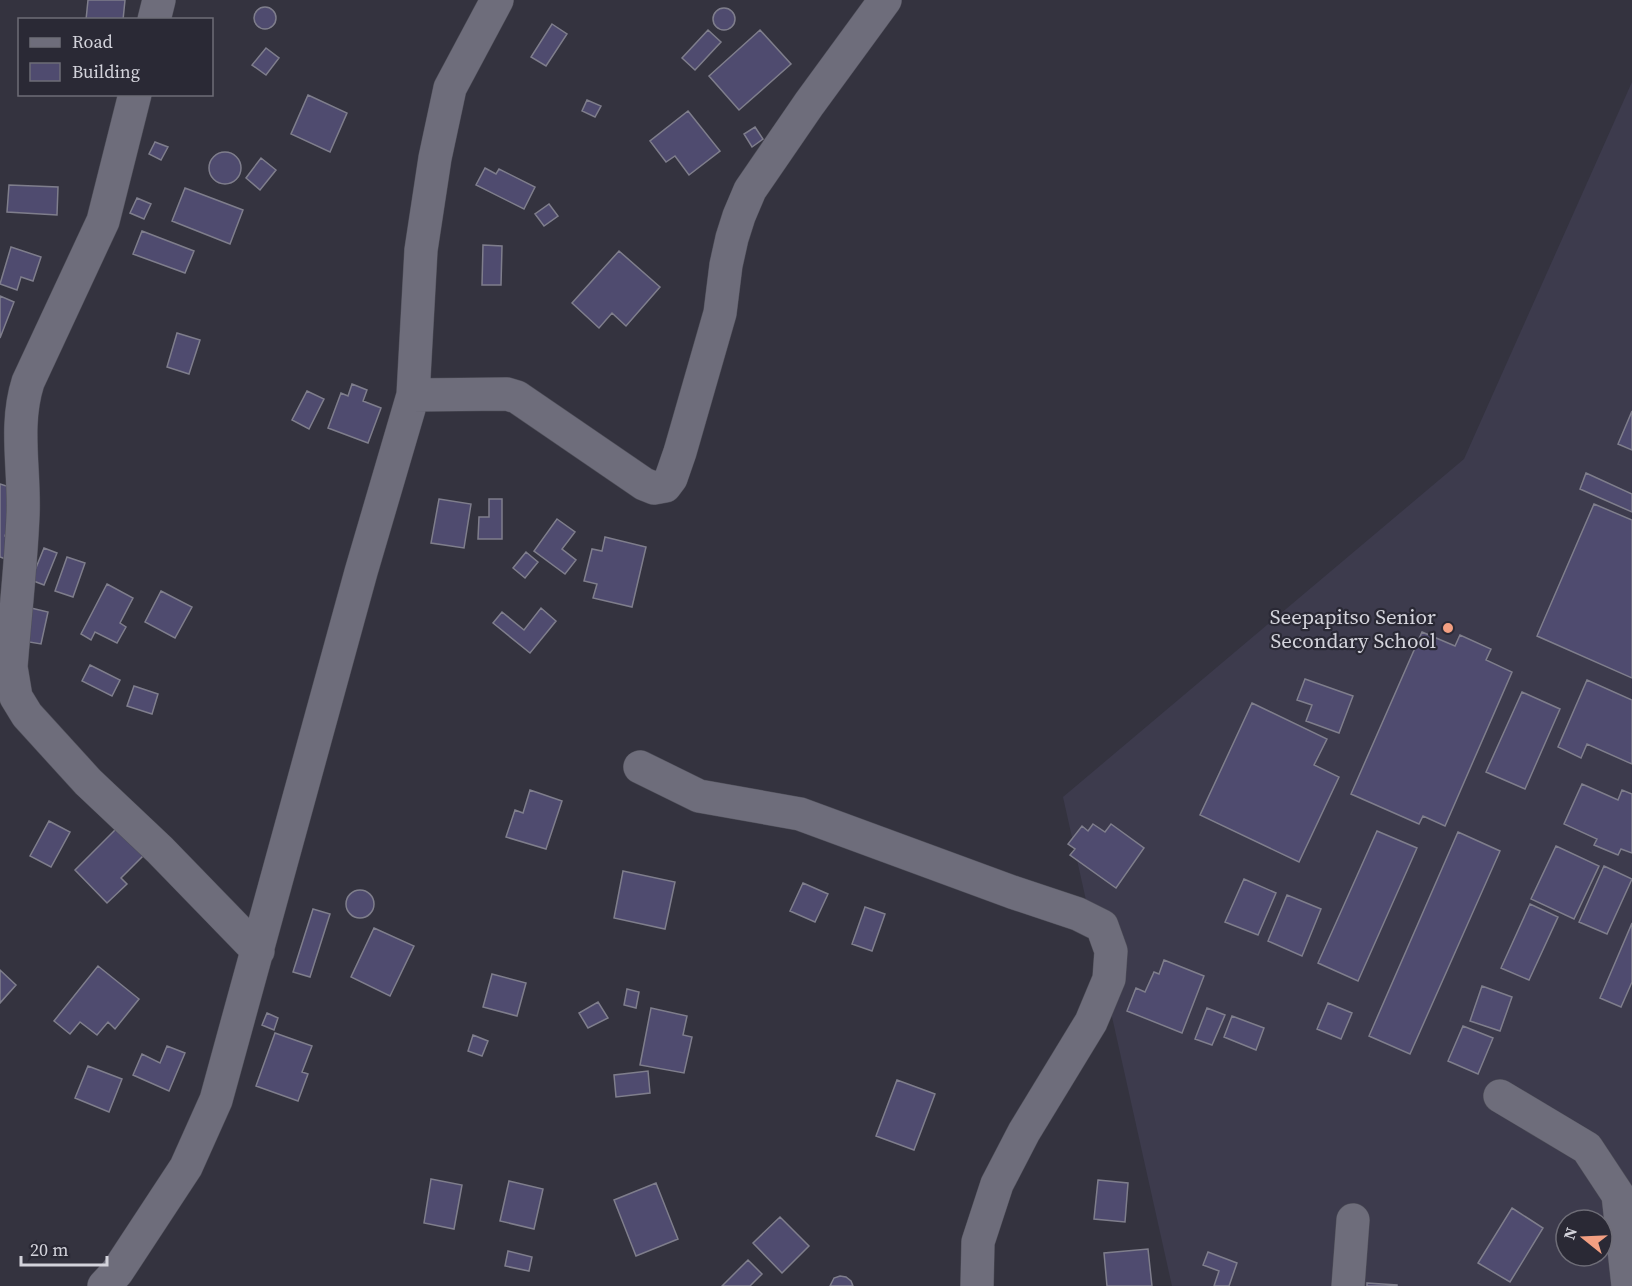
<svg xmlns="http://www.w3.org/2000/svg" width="1632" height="1286" font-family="'Source Serif 4',serif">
<rect width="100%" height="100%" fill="#34333f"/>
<path fill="#3d3b4d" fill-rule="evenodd" d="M 1632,82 L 1632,1286 L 1172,1286 L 1063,797 L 1464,459 ZM 1566,1220 L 1602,1220 L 1602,1256 L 1566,1256 Z"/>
<path fill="#4f4b6f" stroke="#7f7e8c" stroke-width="1.5" d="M 88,0 L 125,0 L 123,20 L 86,20 Z
M254 18a11 11 0 1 1 22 0a11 11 0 1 1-22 0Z
M713 19a11 11 0 1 1 22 0a11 11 0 1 1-22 0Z
M 552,24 L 567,34 L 546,66 L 531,57 Z
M 708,30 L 721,42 L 695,70 L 682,58 Z
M 760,30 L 791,64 L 739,110 L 709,76 Z
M 266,48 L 279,58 L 266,75 L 252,65 Z
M 308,95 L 347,113 L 330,152 L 291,134 Z
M 587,100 L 601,106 L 595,117 L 582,111 Z
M 688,111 L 720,151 L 689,175 L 675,156 L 666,162 L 650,141 Z
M 755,127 L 763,139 L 752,147 L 744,134 Z
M 155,142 L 168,147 L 161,160 L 149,154 Z
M209 168a16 16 0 1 1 32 0a16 16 0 1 1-32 0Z
M 261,158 L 276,170 L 260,190 L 246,178 Z
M 485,168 L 496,174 L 499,169 L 535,187 L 524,209 L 476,185 Z
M 9,185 L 58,187 L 57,215 L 7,212 Z
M 185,188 L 243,210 L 230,244 L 172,221 Z
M 137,198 L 151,204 L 144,219 L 130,213 Z
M 549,204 L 558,216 L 544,226 L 535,214 Z
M 142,231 L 194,251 L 185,273 L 133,254 Z
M 483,245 L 502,246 L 501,285 L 482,285 Z
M 11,247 L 41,257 L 33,281 L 21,277 L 17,290 L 0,284 Z
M 619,251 L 660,287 L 626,326 L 612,313 L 599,328 L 572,303 Z
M 0,296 L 14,302 L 0,338 Z
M 177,333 L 200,340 L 189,374 L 167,367 Z
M 352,384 L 367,390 L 363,401 L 381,408 L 368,443 L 328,428 L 341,393 L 348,396 Z
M 307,391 L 324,399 L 309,429 L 292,420 Z
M 1632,411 L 1632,450 L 1618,444 Z
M 1586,473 L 1632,494 L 1632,512 L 1580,489 Z
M 0,484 L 19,490 L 5,536 L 12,538 L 8,560 L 0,557 Z
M 439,499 L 471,504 L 464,548 L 431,543 Z
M 489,499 L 502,499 L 502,539 L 478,539 L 479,517 L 489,517 Z
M 1594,504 L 1632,520 L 1632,678 L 1537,636 Z
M 557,519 L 575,532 L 562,549 L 576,560 L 565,574 L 534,551 Z
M 605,537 L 646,547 L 632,607 L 593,598 L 597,584 L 584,581 L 592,549 L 602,551 Z
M 44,548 L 57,553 L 44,585 L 31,580 Z
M 526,552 L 538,562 L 525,578 L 513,568 Z
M 67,557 L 85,563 L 73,597 L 55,591 Z
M 107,584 L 133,598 L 120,623 L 126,627 L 117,643 L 95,632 L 91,640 L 81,634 Z
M 161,591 L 192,607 L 175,638 L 145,622 Z
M 31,608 L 48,612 L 41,644 L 23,641 Z
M 541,608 L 556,621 L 530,653 L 493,623 L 502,612 L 524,630 Z
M 1422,632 L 1455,646 L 1460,635 L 1491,649 L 1486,660 L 1512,672 L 1445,826 L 1423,816 L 1419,824 L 1351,794 Z
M 90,665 L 120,680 L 112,696 L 82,681 Z
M 1305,679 L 1353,696 L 1339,733 L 1306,721 L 1312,705 L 1297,700 Z
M 1587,680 L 1632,700 L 1632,764 L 1587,744 L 1581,758 L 1558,747 Z
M 134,686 L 158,694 L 152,714 L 127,706 Z
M 1522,692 L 1560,709 L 1525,789 L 1486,772 Z
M 1252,703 L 1327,739 L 1314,765 L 1339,777 L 1299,862 L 1200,815 Z
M 1582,784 L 1618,800 L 1622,790 L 1632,794 L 1632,853 L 1621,849 L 1618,855 L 1594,845 L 1597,839 L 1564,824 Z
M 530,790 L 562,801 L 546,849 L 506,837 L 515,810 L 523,813 Z
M 49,821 L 70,832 L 51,867 L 30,856 Z
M 1093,824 L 1105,832 L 1111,824 L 1144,848 L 1116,888 L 1070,855 L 1075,849 L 1068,844 L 1082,826 L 1088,831 Z
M 118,827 L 145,854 L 121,878 L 127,884 L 107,903 L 75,870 Z
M 1377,831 L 1417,848 L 1358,981 L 1318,963 Z
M 1458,832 L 1500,851 L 1410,1054 L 1369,1036 Z
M 1556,846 L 1599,866 L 1574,919 L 1531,899 Z
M 1604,866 L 1632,879 L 1607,934 L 1579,922 Z
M 623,871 L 675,882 L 665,929 L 614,918 Z
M 1244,879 L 1276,893 L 1258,935 L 1225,922 Z
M 803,883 L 828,894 L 815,922 L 790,911 Z
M346 904a14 14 0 1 1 28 0a14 14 0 1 1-28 0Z
M 1287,895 L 1321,909 L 1302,956 L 1268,941 Z
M 1530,904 L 1558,917 L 1529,980 L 1501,968 Z
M 865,907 L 885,914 L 872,951 L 852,944 Z
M 313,909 L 330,914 L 310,977 L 293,972 Z
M 1632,923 L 1632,982 L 1621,1007 L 1600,998 Z
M 374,928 L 414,946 L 390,996 L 351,977 Z
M 1164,960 L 1204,976 L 1182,1033 L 1127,1011 L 1136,988 L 1145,992 L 1154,972 L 1159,974 Z
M 98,966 L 139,999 L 115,1029 L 108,1022 L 97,1035 L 80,1022 L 70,1034 L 54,1021 Z
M 0,970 L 16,985 L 0,1003 Z
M 492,974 L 526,983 L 517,1016 L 483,1007 Z
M 1482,986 L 1512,997 L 1500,1031 L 1470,1021 Z
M 627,989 L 639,992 L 636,1008 L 624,1005 Z
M 598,1002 L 608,1018 L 588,1028 L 579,1013 Z
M 1328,1003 L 1352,1013 L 1341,1039 L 1317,1029 Z
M 651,1008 L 687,1016 L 683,1035 L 692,1037 L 684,1073 L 640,1065 Z
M 1207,1008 L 1225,1015 L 1212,1045 L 1195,1039 Z
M 267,1013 L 278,1018 L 274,1030 L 262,1025 Z
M 1232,1016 L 1264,1028 L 1256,1050 L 1224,1037 Z
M 1463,1026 L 1493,1038 L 1478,1074 L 1448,1061 Z
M 275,1033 L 312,1046 L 302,1072 L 308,1074 L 298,1101 L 256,1086 Z
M 473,1035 L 488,1041 L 482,1056 L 468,1051 Z
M 167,1046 L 185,1053 L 169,1091 L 133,1075 L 142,1054 L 160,1063 Z
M 88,1066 L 122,1079 L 109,1112 L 75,1098 Z
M 648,1071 L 650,1093 L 616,1097 L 614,1075 Z
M 897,1080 L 935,1094 L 914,1150 L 876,1136 Z
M 431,1179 L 462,1185 L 454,1229 L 424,1223 Z
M 1098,1180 L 1128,1183 L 1125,1222 L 1094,1219 Z
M 509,1181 L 543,1189 L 534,1229 L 500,1221 Z
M 656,1183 L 678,1239 L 636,1256 L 614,1200 Z
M 1512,1208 L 1543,1228 L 1510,1282 L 1478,1263 Z
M 780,1217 L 809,1246 L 782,1273 L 753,1243 Z
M 1148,1249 L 1152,1286 L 1107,1286 L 1104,1253 Z
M 508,1251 L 532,1257 L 529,1271 L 505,1266 Z
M 1208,1252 L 1237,1263 L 1229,1286 L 1214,1286 L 1219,1271 L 1203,1265 Z
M 748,1260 L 762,1274 L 750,1286 L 722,1286 Z
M 840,1276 L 846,1277 L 851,1281 L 853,1286 L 830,1286 L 834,1278 Z
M 1367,1283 L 1397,1285 L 1397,1286 L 1367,1286 Z"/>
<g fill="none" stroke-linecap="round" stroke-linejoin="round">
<defs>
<path id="minor" d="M 154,20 L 159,0
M 135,94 L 103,221 L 28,382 C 14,426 25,470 23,515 C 21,565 15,616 11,667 L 16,697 L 27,715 L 88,782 L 160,850 L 258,951
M 413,395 L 507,394 L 517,397 L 644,484 L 654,488 L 665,486 L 671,478 L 680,452 L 720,313 L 726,265 L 732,238 L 739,216 L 750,190 L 809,104 L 885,0
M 640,767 L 699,796 L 800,814 L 1012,892 L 1078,914 L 1102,926 L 1111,951 L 1109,979 L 1091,1022 L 1024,1132 L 997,1184 L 978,1242 L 977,1286
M 1500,1096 L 1587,1148 L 1618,1195 L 1628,1286
M 104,1286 L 117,1272 L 186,1167 L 216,1100 L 361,572 L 413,395 L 421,250 L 435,158 L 450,88 L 497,0
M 1348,1286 L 1353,1220"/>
</defs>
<use href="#minor" stroke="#4f4f59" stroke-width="34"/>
<use href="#minor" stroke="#6e6d7b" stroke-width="33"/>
</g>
<circle fill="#f39f82" stroke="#2a2935" stroke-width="2" cx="1448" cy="628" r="6"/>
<g text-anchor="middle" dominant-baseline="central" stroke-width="4.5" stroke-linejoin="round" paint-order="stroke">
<g font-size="21" fill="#d3d3db" stroke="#2a2935" text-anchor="end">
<text x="1436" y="616">Seepapitso Senior<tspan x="1436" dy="24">Secondary School</tspan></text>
</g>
</g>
<rect x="18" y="18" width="195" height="78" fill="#2a2935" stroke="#6e6d77" stroke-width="1.5"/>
<rect x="30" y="38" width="30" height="9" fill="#6e6d7b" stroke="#6e6d77" stroke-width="1.5"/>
<text x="72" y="48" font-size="18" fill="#d3d3db">Road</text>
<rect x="30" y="63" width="30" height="18" fill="#4f4b6f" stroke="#6e6d77" stroke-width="1.5"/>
<text x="72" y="78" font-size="18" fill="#d3d3db">Building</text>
<g transform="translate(1584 1238) rotate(288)"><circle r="28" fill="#2a2935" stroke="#6e6d77" stroke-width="1.5"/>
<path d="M0-4.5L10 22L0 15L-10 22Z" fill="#f39f82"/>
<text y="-9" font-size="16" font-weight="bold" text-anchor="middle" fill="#d3d3db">N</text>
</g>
<path d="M21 1256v9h86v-9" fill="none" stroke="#d3d3db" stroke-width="3"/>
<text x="30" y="1256" font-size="18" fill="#d3d3db" stroke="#2a2935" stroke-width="4.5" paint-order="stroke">20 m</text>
</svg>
